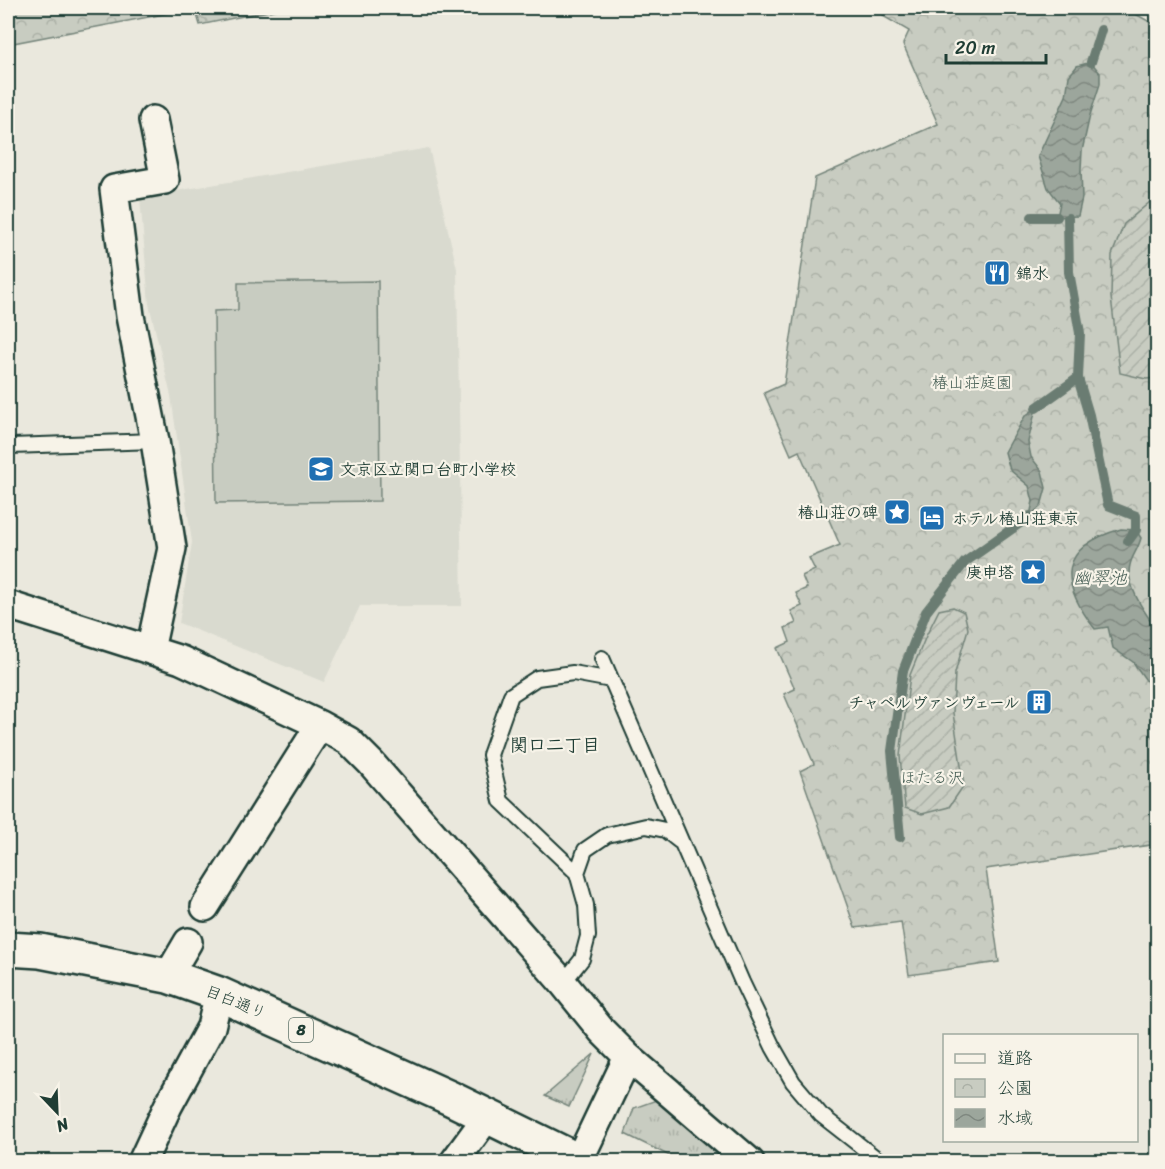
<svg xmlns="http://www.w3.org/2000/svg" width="1165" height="1169" font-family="Sriracha,'Klee One',sans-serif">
<defs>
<pattern id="grass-tufts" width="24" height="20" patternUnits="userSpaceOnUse" patternTransform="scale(1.5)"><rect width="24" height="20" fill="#c8ccc1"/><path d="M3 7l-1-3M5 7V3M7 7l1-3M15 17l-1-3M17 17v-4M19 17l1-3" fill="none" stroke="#abb0a6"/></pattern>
<pattern id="park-crowns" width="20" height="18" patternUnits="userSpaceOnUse" patternTransform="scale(1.5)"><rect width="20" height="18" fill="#c8ccc1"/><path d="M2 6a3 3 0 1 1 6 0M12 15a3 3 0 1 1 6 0" fill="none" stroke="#abb0a6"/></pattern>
<pattern id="garden-furrows" width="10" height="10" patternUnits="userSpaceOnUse" patternTransform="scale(1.5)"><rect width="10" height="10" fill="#c8ccc1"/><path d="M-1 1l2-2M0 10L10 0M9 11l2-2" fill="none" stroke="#abb0a6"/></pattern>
<pattern id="water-waves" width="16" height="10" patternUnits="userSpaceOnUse" patternTransform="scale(1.5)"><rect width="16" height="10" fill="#9ca69c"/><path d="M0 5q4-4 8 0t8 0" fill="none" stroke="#7f8880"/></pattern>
</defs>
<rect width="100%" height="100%" fill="#eae8dd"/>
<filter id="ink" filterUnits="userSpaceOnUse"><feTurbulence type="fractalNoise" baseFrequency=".0167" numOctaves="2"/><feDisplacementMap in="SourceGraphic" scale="12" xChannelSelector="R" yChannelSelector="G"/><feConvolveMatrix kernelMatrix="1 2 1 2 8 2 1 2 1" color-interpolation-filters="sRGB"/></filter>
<g filter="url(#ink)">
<path fill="#d9dacf" d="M 429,148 L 457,269 L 462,606 L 360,606 L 324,682 L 179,623 L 192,542 L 171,396 L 149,304 L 140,197 Z"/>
<path fill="url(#grass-tufts)" stroke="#74847a" stroke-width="1.5" d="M 594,1054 L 569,1107 L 545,1096 Z
M 659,1099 L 733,1161 L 680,1161 L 625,1134 L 634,1108 Z"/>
<path fill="url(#park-crowns)" stroke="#74847a" stroke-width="1.5" d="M 8,8 L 283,8 L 200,25 L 195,8 L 8,44 Z
M 888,8 L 1125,8 L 1157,26 L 1157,844 L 986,869 L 999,962 L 909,975 L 901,922 L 855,928 L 800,771 L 814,764 L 784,694 L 795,689 L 777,648 L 790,642 L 785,628 L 796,623 L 791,611 L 802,606 L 796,593 L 807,588 L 802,576 L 815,570 L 809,558 L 840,545 L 799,451 L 791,455 L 764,393 L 784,384 L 815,178 L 938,124 L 903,44 L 909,31 L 883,16 Z"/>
<path fill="url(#garden-furrows)" stroke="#74847a" stroke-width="1.5" d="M 1157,196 L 1157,378 L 1146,379 L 1120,373 L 1111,297 L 1112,255 L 1124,224 Z
M 953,607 L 964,612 L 968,629 L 955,673 L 953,713 L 964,785 L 949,807 L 922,814 L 905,808 L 900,756 L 910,675 L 926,636 L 939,610 Z"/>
<path fill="#c8ccc1" stroke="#74847a" stroke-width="1.5" d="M 378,281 L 380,501 L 216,503 L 214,311 L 238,310 L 238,283 Z"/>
<path fill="url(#water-waves)" stroke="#6a7c72" stroke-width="1.5" d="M 1091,62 L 1100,73 L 1100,84 L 1090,115 L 1082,151 L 1081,169 L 1082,198 L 1078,216 L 1057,217 L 1060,203 L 1048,188 L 1038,156 L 1066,96 L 1069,76 L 1077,66 Z
M 1036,408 L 1028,442 L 1031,457 L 1042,471 L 1046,488 L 1041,506 L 1030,516 L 1033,501 L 1029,486 L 1010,470 L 1005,452 L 1025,416 Z
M 1121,529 L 1136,530 L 1141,538 C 1138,550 1132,555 1130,565 C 1125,583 1144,612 1154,625 L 1157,627 L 1157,696 L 1133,662 L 1113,648 L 1108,627 L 1095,629 C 1058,581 1058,547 1121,529 Z"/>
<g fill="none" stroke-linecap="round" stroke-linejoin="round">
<path stroke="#6a7c72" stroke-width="10" d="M 1091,62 L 1101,30
M 1032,217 L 1057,217
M 1068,218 L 1069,272 L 1080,333 L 1078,378 L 1089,415 L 1108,505 L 1136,516 L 1136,530 L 1128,541
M 1036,408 L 1078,378
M 900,837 L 892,751 L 903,671 L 926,612 L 965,562 L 1030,516"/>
<defs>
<path id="lane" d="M 11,446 L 155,441
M 602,658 L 742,982 L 773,1047 L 793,1082 L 821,1115 L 881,1162
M 577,873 L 501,801 L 490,755 L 511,695 L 537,678 L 573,673 L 611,680
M 563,983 L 582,959 L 588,936 L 586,905 L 577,873 L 585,850 L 607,835 L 646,826 L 665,830 L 679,841"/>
<path id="street" d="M 8,605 L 181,660 L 320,725 L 349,741 L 371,763 L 563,983 L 602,1031 L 628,1057 L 579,1160
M 150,650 L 172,548 L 155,441 L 130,316 L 114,189 L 165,180 L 153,120
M 205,907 L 320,725
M 168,976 L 188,942
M 628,1057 L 750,1162
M 142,1162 L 168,1106 L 211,1027 L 219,994
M 454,1162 L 487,1117"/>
<path id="primary" d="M 8,949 L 40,951 L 168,976 L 219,994 L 450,1098 L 581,1162"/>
</defs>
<use href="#lane" stroke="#1f3d34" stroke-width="18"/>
<use href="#street" stroke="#1f3d34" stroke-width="32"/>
<use href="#primary" stroke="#1f3d34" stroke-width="38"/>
<use href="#lane" stroke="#f7f3e8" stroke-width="14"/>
<use href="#street" stroke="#f7f3e8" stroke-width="27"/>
<use href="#primary" stroke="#f7f3e8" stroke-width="33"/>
</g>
</g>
<defs>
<symbol id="restaurant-square" viewBox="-11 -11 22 22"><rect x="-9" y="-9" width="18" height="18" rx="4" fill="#1f6fb2" stroke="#f7f3e8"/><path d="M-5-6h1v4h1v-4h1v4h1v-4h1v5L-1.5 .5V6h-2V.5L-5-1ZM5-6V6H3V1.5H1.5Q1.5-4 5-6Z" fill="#fff"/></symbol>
<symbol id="school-square" viewBox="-11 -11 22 22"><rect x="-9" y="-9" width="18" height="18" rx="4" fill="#1f6fb2" stroke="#f7f3e8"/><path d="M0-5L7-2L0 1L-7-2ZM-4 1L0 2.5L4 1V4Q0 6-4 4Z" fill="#fff"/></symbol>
<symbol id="sight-square" viewBox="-11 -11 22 22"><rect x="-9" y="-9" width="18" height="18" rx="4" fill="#1f6fb2" stroke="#f7f3e8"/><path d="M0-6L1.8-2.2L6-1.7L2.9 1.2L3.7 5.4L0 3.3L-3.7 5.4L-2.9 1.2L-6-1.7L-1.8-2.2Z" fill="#fff"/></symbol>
<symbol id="hotel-square" viewBox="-11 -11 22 22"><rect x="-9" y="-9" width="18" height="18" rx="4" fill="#1f6fb2" stroke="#f7f3e8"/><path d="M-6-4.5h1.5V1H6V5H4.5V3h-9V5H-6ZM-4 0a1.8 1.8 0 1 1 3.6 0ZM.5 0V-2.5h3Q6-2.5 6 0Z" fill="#fff"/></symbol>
<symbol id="building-square" viewBox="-11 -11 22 22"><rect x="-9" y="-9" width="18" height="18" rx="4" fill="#1f6fb2" stroke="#f7f3e8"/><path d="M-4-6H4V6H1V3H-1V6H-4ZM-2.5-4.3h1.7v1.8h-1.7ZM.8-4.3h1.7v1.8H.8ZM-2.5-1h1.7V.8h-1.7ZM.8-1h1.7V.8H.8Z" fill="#fff"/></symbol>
</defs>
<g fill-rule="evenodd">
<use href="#restaurant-square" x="982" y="258" width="30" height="30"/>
<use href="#school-square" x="306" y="454" width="30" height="30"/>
<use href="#sight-square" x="882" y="497" width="30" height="30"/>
<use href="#hotel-square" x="917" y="503" width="30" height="30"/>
<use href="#sight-square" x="1018" y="557" width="30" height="30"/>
<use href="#building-square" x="1024" y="687" width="30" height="30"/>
</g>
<g text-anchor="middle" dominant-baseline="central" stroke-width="4.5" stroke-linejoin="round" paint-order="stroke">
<rect fill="#f7f3e8" stroke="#60746a" stroke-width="1.5" x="289" y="1018" width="24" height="24" rx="4.5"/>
<g font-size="15" font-weight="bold" fill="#1f3d34">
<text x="301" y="1030">8</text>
</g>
<g font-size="16" font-weight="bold" fill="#1f3d34" stroke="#f7f3e8" text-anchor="start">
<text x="1016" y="273">錦水</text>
<text x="340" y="469">文京区立関口台町小学校</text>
<text x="878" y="512" text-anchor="end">椿山荘の碑</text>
<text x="952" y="518">ホテル椿山荘東京</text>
<text x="1014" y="572" text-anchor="end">庚申塔</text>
<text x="1020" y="702" text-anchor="end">チャペルヴァンヴェール</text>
</g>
<g font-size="16" fill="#415a50" stroke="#f7f3e8">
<text x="972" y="382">椿山荘庭園</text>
<text x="932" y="777">ほたる沢</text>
</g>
<g font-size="16" fill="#1f3d34" stroke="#f7f3e8">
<text transform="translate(236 1002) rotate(22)">目白通り</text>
</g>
<g font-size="18" font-style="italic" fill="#445c53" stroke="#f7f3e8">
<text x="1100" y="578">幽翠池</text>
</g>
<g font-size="18" font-weight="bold" fill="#1f3d34" stroke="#f7f3e8">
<text x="555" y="745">関口二丁目</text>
</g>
</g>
<rect width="1165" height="1169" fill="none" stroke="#f7f3e8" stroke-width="30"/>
<rect x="15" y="15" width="1135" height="1139" fill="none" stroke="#1f3d34" stroke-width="2" filter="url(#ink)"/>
<rect x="943" y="1034" width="195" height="108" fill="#f7f3e8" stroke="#a1aaa0" stroke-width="1.5"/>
<rect x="955" y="1054" width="30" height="9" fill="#f7f3e8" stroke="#a1aaa0" stroke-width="1.5"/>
<text x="997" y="1064" font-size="18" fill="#1f3d34">道路</text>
<rect x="955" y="1079" width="30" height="18" fill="url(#park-crowns)" stroke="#a1aaa0" stroke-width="1.5"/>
<text x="997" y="1094" font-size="18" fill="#1f3d34">公園</text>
<rect x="955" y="1109" width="30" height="18" fill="url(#water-waves)" stroke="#a1aaa0" stroke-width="1.5"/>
<text x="997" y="1124" font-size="18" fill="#1f3d34">水域</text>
<g transform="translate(57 1112) rotate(157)" stroke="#f7f3e8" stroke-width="4.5" paint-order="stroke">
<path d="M0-4.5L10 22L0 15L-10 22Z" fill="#1f3d34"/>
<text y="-9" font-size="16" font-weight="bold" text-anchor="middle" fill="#1f3d34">N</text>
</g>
<path d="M946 54v9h100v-9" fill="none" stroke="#1f3d34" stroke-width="3"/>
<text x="955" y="54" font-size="18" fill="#1f3d34" stroke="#f7f3e8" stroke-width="4.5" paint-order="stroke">20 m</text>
</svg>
